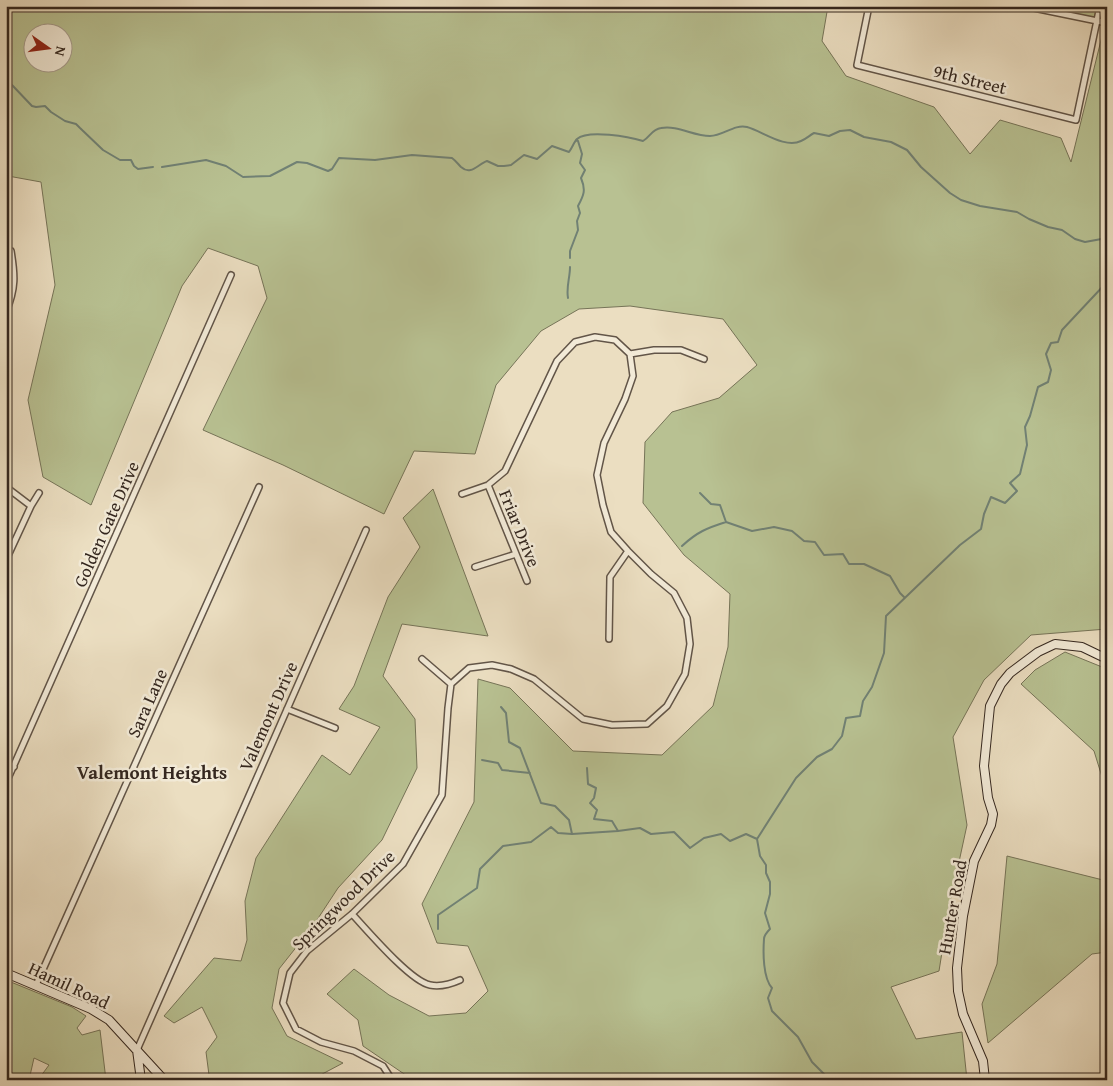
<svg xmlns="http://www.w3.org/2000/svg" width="1113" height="1086" font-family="'Gentium Book Plus',serif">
<rect width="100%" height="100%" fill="#ebdec1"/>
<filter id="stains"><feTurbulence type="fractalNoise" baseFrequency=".004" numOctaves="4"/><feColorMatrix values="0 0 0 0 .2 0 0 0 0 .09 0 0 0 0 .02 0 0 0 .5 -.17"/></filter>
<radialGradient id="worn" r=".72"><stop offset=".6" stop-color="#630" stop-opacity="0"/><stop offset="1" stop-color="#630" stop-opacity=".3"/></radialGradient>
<path fill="#b8c192" stroke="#767458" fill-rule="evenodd" d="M 6,6 L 828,6 L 822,41 L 846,76 L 934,107 L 970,154 L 1000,120 L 1061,138 L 1071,162 L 1103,32 L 1107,33 L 1107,629 L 1031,635 L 984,680 L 953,737 L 967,825 L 949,908 L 939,971 L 891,987 L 916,1039 L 962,1032 L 967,1080 L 413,1080 L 363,1046 L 358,1020 L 327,994 L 354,969 L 389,995 L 429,1016 L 466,1013 L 488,991 L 468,946 L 437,943 L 422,904 L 474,802 L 478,679 L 510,688 L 573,751 L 662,755 L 713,706 L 728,647 L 730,594 L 684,555 L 643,503 L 645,442 L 672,412 L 719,398 L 757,365 L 723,319 L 630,306 L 579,309 L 541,331 L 496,385 L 475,454 L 414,451 L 384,514 L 283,465 L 203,430 L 267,298 L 258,266 L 208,248 L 182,286 L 91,505 L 43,477 L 28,400 L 55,285 L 41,182 L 8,176 L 6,180 ZM 62,32 L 62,62 L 32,62 L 32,32 Z
M 1024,6 L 1100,6 L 1096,21 Z
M 433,489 L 488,636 L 402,624 L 383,676 L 415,719 L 417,768 L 382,840 L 338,888 L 313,926 L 279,969 L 272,1008 L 287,1036 L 343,1063 L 311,1080 L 217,1080 L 209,1075 L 206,1052 L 217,1037 L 202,1007 L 174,1023 L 164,1016 L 214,958 L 241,961 L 247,940 L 245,901 L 256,858 L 322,755 L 350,775 L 380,727 L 339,709 L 354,686 L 388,597 L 420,547 L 403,518 Z
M 1065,652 L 1107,669 L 1107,793 L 1094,751 L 1021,684 L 1035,670 Z
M 1007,856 L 1107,881 L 1107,952 L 1092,954 L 988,1043 L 982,1004 L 997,964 Z
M 6,980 L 72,1007 L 86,1016 L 77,1028 L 82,1035 L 100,1030 L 106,1080 L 38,1080 L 49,1065 L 34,1058 L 29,1080 L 6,1080 Z"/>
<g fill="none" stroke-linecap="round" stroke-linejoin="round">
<path stroke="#718174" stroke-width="2" d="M 6,83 L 12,85 L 32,106 L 36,107 L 45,106 L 51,112 L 65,121 L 76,124 L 80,128 L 103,150 L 120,160 L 131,160 L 134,166 L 138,169 L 153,167
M 162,167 L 206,160 L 226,166 L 243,177 L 270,176 L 297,162 L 307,163 L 328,171 L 332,169 L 339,158 L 375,160 L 412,155 L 452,158 C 456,161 458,164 461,167 C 471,176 478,164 487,161 L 498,166 L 504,166 L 511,165 L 524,155 L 537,159 L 552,146 L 569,152 C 572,148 574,142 577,139 C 588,129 630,137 643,141 C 650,137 652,129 661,128 C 678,125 693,136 710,136 C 723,136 734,124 747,127 C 762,131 785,149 801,141 C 806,139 810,135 814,133 L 829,136 L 840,131 L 850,130 L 864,137 L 891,142 L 907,150 L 921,167 L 950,193 L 961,200 L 980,206 L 1017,212 L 1029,219 L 1048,227 L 1062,230 L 1075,239 L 1085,242 L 1107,238
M 570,258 L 570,251 L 578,230 L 577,221 L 580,213 L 578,206 C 584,195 586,190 581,178 L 585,170 L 580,163 L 582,154 L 578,141 L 576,140
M 568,298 C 566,287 570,278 570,267
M 700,493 L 711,504 L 720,505 L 726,522 L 752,531 L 774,527 L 792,531 L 804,541 L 815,542 L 824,555 L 843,554 L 849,564 L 864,564 L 890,576 L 900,593 L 904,597
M 682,546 C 697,532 707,528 726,522
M 501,707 L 506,713 L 509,742 L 520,748 L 541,803 L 555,806 L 569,820 L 572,834 L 618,831 L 640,828 L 651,834 L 674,832 L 690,848 L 704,838 L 721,834 L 730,841 L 746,834 L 757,839
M 482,760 L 498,763 L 502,770 L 530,773
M 587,768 L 588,784 L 596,788 L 594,798 L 590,803 L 597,810 L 594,819 L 612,821 L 618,831
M 438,929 L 438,915 L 477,888 L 480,869 L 503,846 L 531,842 L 551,827 L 558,833 L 572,834
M 826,1080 L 825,1075 L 812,1062 L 798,1037 L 772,1011 L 768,998 L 772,988 C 763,978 763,953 764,939 C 764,935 767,932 770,929 L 765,913 L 770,894 L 770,882 L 766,873 L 766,865 L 760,856 L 757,839 L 796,778 L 817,757 L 832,749 L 842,736 L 846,718 L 860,716 L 863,701 L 872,687 L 884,653 L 886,616 L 960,545 L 981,529 L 984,514 L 991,497 L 1005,503 L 1017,491 L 1010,483 L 1020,474 L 1027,445 L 1025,427 L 1030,416 L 1038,387 L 1048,382 L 1051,370 L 1046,354 L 1051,343 L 1058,342 L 1062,330 L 1107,282"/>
<defs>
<path id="street" d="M 869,6 L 857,65 L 1076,120 L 1100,6
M 1024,6 L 1107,23
M 6,312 C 16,288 15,275 11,251
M 630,354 L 654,350 L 681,350 L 704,359
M 488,485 L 527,581
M 6,487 L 31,506
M 6,560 L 31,506 L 39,493
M 475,567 L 516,554
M 609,639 L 610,577 L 628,551
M 422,659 L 451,684
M 287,709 L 335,728
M 6,763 L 14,767
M 6,783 L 231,275
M 352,914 C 367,930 410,981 430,985 C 440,987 451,984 460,980
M 36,985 L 259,487
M 137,1050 L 366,530
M 392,1080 L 383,1066 L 354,1051 L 321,1042 L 296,1029 L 283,1003 L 290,973 L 307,951 L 352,914 L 403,864 L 442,795 L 448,708 L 451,684 L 469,668 L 492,665 L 511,669 L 534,679 L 583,719 L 612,725 L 647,724 L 667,706 L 685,674 L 690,644 L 687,618 L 674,593 L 651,574 L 628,551 L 611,532 L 603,505 L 597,475 L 604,443 L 625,399 L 633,376 L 630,354 L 615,340 L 595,337 L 575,342 L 557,361 L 505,471 L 488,485 L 462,494"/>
<path id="secondary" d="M 6,973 L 91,1009 L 109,1020 L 164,1080
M 137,1050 L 141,1080
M 985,1080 L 983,1061 L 963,1014 L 958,991 L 957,968 L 963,916 L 974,861 L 991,825 L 993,814 L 988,798 L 984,766 L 990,706 L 1001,684 L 1010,673 L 1038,652 L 1055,644 L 1082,647 L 1107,659"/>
</defs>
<use href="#street" stroke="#625548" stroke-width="8"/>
<use href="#secondary" stroke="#34271f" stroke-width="10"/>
<use href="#street" stroke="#f2ead7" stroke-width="5"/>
<use href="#secondary" stroke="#f2ead7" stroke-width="8"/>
</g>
<g text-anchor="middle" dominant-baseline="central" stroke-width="5" stroke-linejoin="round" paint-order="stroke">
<g font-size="18" fill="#34271f" stroke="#f2ead7">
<text transform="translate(970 79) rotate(14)">9th Street</text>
<text transform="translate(106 524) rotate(-66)">Golden Gate Drive</text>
<text transform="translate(520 528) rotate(68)">Friar Drive</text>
<text transform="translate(147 703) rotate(-66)">Sara Lane</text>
<text transform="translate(268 716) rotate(-66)">Valemont Drive</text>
<text transform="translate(343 900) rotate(-44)">Springwood Drive</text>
<text transform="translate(952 907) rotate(-80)">Hunter Road</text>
<text transform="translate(69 985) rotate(25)">Hamil Road</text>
</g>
<g font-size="19" font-weight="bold" fill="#34271f" stroke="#f2ead7">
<text x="152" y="772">Valemont Heights</text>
</g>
</g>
<rect width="1113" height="1086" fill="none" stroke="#ebdec1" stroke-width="25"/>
<rect x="8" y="8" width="1098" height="1071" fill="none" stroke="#34271f" stroke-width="2.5"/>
<rect x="12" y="12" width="1088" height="1061" fill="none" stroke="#34271f"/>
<g transform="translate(48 48) rotate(104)"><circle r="24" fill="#f2ead7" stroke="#a69c8d"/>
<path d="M0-4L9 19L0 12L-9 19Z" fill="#8f2418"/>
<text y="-8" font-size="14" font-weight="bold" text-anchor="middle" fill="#34271f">N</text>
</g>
<rect width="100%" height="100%" filter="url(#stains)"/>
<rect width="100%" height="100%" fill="url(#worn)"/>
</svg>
